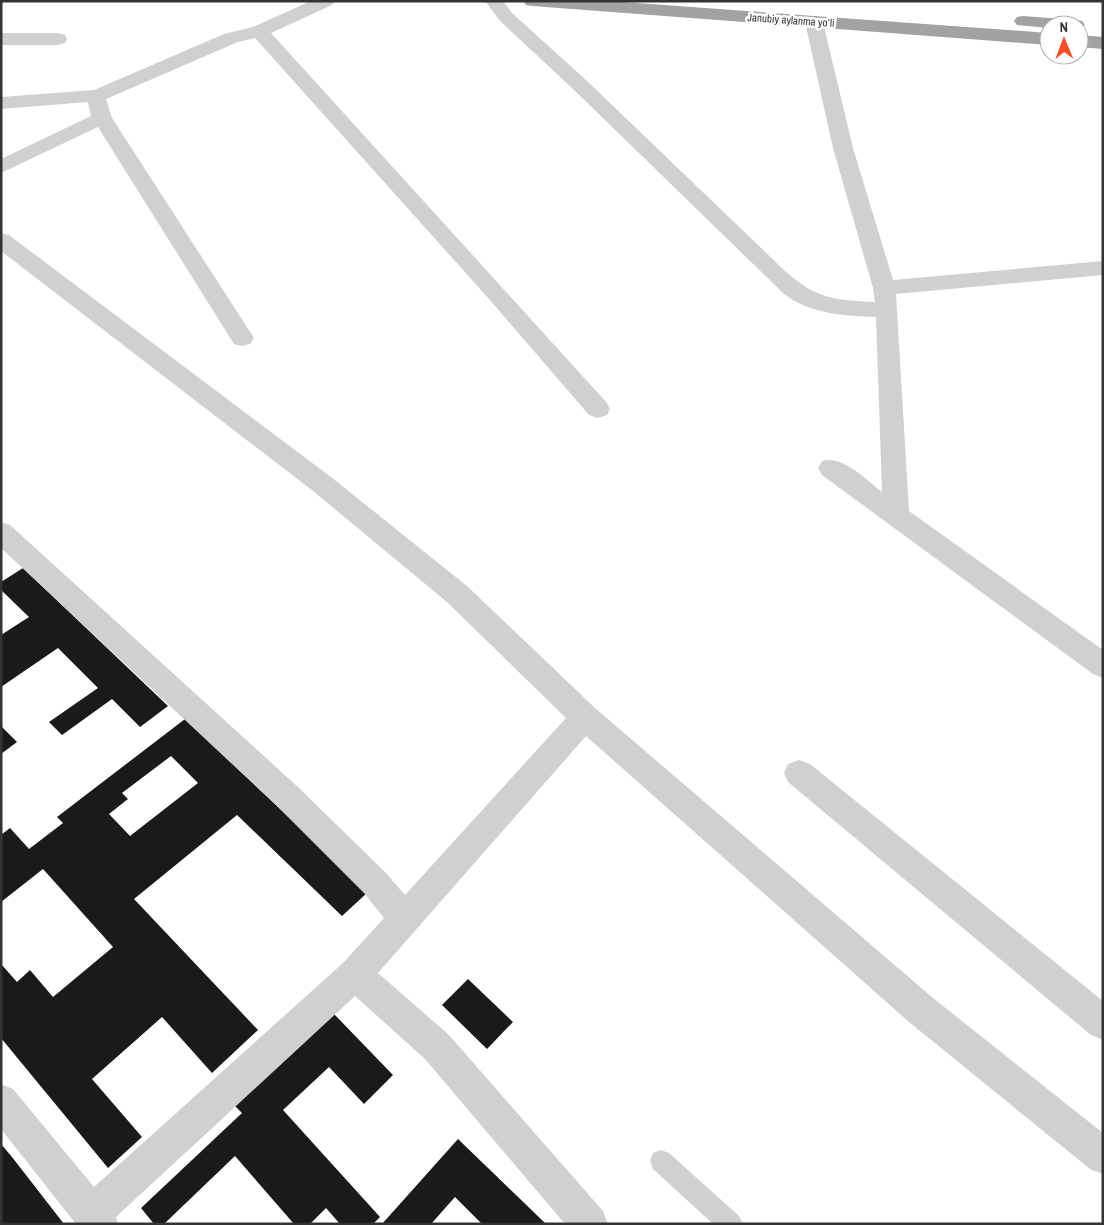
<svg xmlns="http://www.w3.org/2000/svg" width="1104" height="1225" font-family="'Archivo Narrow',sans-serif">
<rect width="100%" height="100%" fill="#fff"/>
<path fill="#1a1a1a" fill-rule="evenodd" d="M 23,568 L 168,706 L 140,727 L 112,699 L 62,735 L 49,722 L 98,688 L 58,648 L 1,687 L 1,635 L 29,617 L 1,590 L 1,582 Z
M 185,719 L 368,892 L 342,916 L 237,815 L 134,899 L 258,1030 L 212,1073 L 162,1017 L 92,1079 L 142,1137 L 108,1168 L 1,1038 L 1,964 L 17,982 L 30,970 L 53,997 L 113,947 L 43,869 L 1,902 L 1,835 L 10,828 L 29,849 L 63,823 L 57,817 ZM 171,756 L 198,783 L 130,836 L 109,814 L 128,799 L 122,793 Z
M 1,726 L 17,742 L 1,754 Z
M 468,979 L 513,1022 L 487,1049 L 442,1005 Z
M 334,1014 L 393,1075 L 364,1104 L 329,1067 L 283,1110 L 380,1217 L 373,1224 L 340,1224 L 326,1208 L 310,1224 L 294,1224 L 235,1156 L 164,1224 L 154,1224 L 141,1208 L 242,1113 L 235,1106 Z
M 458,1139 L 546,1224 L 482,1224 L 455,1197 L 431,1224 L 382,1224 Z
M 1,1144 L 12,1157 L 64,1224 L 1,1224 Z"/>
<g fill="none" stroke-linecap="round" stroke-linejoin="round">
<path fill="#d0d0d0" fill-rule="evenodd" d="M 661,1150 L 669,1153 L 739,1216 L 743,1224 L 713,1224 L 653,1169 L 650,1161 L 653,1153 Z"/>
<path fill="#d0d0d0" fill-rule="evenodd" d="M 311,1 L 335,1 L 332,5 L 271,33 L 607,403 L 610,409 L 607,415 L 598,418 L 589,415 L 489,299 L 255,38 L 238,42 L 106,99 L 112,118 L 254,338 L 250,344 L 242,346 L 234,344 L 98,127 L 1,173 L 1,159 L 91,116 L 88,102 L 1,109 L 1,97 L 94,90 L 224,34 L 253,27 Z
M 485,1 L 503,1 L 512,13 L 586,80 L 785,271 C 817,299 833,300 875,302 L 873,288 L 833,148 L 805,22 L 808,18 L 814,17 L 820,18 L 823,22 L 853,148 L 893,280 L 1103,261 L 1103,275 L 896,294 L 909,511 L 1103,650 L 1103,678 L 1093,674 L 822,475 L 818,468 L 822,461 C 843,455 866,480 882,492 L 876,317 C 845,316 810,314 784,294 L 572,88 L 500,21 Z
M 1,33 L 58,33 L 65,35 L 67,39 L 65,43 L 58,45 L 1,45 Z
M 1,233 L 9,235 L 331,477 L 467,586 L 595,708 L 933,998 L 1103,1133 L 1103,1174 L 1090,1169 L 909,1022 L 586,736 L 378,973 L 449,1035 L 603,1211 L 608,1224 L 565,1224 L 425,1059 L 355,996 L 116,1217 L 118,1224 L 76,1224 L 1,1129 L 1,1084 L 13,1089 L 94,1187 L 343,963 L 384,918 L 364,893 L 277,806 L 1,548 L 1,522 L 10,525 L 299,788 L 386,873 L 405,895 L 566,718 L 447,602 L 313,491 L 1,251 Z
M 799,760 L 810,764 L 1103,1001 L 1103,1040 L 1091,1035 L 788,782 L 784,773 L 788,764 Z"/>
<path fill="#a2a2a2" fill-rule="evenodd" d="M 523,1 L 609,1 L 1049,33 L 1049,45 L 532,6 L 526,5 Z
M 1023,16 L 1076,20 L 1082,21 L 1085,25 L 1079,30 L 1079,25 L 1049,25 L 1049,28 L 1017,25 L 1014,21 L 1017,17 Z
M 1079,35 L 1103,37 L 1103,49 L 1079,47 Z"/>
</g>
<g text-anchor="middle" dominant-baseline="central" stroke-width="5" stroke-linejoin="round" paint-order="stroke">
<g font-size="11" fill="#333" stroke="#fff">
<text transform="translate(791 20) rotate(4)">Janubiy aylanma yoʻli</text>
</g>
</g>
<rect width="1104" height="1225" fill="none" stroke="#333333" stroke-width="5"/>
<g transform="translate(1064 40) rotate(359)"><circle r="24" fill="#ffffff" stroke="#adadad"/>
<path d="M0-4L9 19L0 12L-9 19Z" fill="#f74c28"/>
<text y="-8" font-size="14" font-weight="bold" text-anchor="middle" fill="#333333">N</text>
</g>
</svg>
